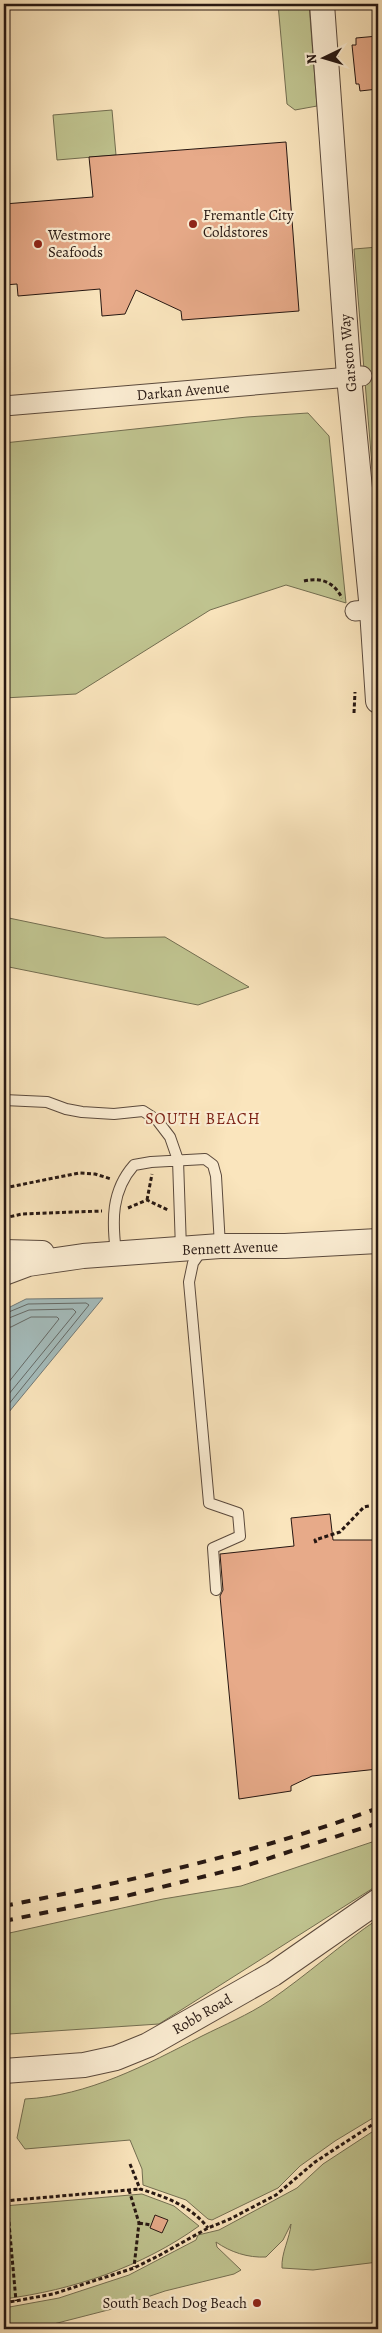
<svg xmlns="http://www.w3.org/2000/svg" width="382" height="2333" font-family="Alegreya,serif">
<rect width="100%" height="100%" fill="#fae5bd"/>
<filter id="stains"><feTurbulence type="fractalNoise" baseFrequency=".004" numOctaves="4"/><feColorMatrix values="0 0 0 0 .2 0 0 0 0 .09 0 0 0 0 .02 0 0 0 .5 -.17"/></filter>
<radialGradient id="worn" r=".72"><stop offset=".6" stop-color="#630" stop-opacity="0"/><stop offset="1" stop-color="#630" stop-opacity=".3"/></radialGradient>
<path fill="#c0c490" stroke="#736e51" d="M 278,4 L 309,4 L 317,106 L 295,110 L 287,104 Z
M 112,110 L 116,155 L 57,160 L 53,115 Z
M 378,247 L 378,514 L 376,514 L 354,249 Z
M 308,413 L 329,436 L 346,603 L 286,585 L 210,610 L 76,694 L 4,698 L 4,443 L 247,417 Z
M 4,917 L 105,938 L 165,937 L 249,987 L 198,1005 L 4,966 Z
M 378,1840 L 378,1885 L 159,2024 L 9,2034 L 5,1934 L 163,1899 L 241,1886 Z
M 378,1919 L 378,2115 L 335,2141 L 300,2166 L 278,2188 L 212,2220 L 208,2219 L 186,2200 L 143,2185 L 142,2169 L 130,2140 L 25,2149 L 17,2138 L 25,2099 C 88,2096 146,2065 202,2036 C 224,2025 248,2015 269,2001 C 307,1975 341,1944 378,1919 Z
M 378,2128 L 378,2262 L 313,2270 L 282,2268 C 281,2253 290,2238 291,2224 L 283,2240 L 266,2257 C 248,2258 230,2252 216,2242 L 217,2247 L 241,2270 L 234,2274 L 165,2291 L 112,2309 L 34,2329 L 4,2329 L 4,2308 L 59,2298 L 129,2275 L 196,2240 L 198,2235 L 219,2230 L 297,2188 L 323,2164 Z
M 142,2194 L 174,2206 L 199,2226 C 142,2267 73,2290 4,2299 L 4,2206 Z"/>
<path fill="#a4bcbc" stroke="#727a78" d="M 103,1298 L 4,1418 L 4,1310 L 26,1299 Z"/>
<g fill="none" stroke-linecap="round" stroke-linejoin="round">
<path stroke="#656a67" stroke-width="1" d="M 4,1314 L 28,1304 L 86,1303 L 89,1305 L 4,1410
M 4,1320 L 29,1310 L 73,1309 L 76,1312 L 4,1400
M 4,1328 L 11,1327 L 31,1317 L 57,1317 L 59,1319 L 4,1388"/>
</g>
<path fill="#e7aa89" stroke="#261712" d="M 378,36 L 378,89 L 360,91 L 359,84 L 356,84 L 352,45 L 356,45 L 356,38 Z
M 286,142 L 299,311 L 182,320 L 181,311 L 136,290 L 125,314 L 102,316 L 100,289 L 18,296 L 17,284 L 4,285 L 4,204 L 93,197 L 89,157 Z
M 330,1514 L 333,1540 L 378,1540 L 378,1769 L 312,1776 L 291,1786 L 291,1791 L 239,1799 L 220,1596 L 223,1590 L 220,1554 L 294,1546 L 291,1518 Z
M 155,2215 L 168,2220 L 162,2233 L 150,2228 Z"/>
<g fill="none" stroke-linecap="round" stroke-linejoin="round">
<defs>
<path id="service" d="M 4,1100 L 47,1102 L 66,1109 L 82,1112 L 114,1114 L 143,1111 L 157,1120 L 170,1137 L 178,1160 L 181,1249
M 202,1250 L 193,1263 L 189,1282 L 209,1503 L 238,1513 L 240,1536 L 213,1548 L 216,1590
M 116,1253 C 112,1221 111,1191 134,1165 L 151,1162 L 205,1159 L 213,1165 L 216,1176 L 220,1246
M 4,2167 L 4,2175"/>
<path id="minor" d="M 4,406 L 362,376
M 355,611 L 378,609"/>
<path id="tertiary" d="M 322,4 L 349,377 L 372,610 L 378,701
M 4,1252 L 42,1253
M 4,1273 L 28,1264 L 83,1256 L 220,1246 L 285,1246 L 378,1241
M 4,2071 L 84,2065 L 116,2058 L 148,2045 L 273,1974 L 378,1901"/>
</defs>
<use href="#service" stroke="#5b4a3d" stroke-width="12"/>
<use href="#minor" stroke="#5b4a3d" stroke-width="21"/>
<use href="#tertiary" stroke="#5b4a3d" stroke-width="26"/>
<path stroke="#261712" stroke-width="3" stroke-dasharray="4 2.5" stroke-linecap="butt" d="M 304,581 C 321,577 334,582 342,598
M 354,713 L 355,692
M 4,1188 L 79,1173 L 95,1174 L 111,1179
M 147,1200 L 152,1174
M 128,1208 L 147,1200 L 168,1210
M 4,1218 L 22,1214 L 102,1211
M 316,1543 L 315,1540 L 340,1532 L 364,1507 L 369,1506
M 130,2164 L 140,2189 C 166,2197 191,2206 208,2228
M 129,2190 L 139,2223 L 134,2267
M 4,2197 L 7,2201 L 16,2301
M 4,2201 L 140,2189
M 139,2223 L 151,2225
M 4,2303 L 53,2294 L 134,2268 L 160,2255 L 208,2228 L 230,2219 L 276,2195 L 315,2162 L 378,2121"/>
<use href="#service" stroke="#fceed4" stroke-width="10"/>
<use href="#minor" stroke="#fceed4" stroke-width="19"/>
<use href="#tertiary" stroke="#fceed4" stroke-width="24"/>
<path stroke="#261712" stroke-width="4" stroke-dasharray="9 9" stroke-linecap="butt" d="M 4,1906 C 130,1881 257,1853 378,1808
M 4,1921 L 122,1897 L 242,1867 L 378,1823"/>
</g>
<g fill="#8f2418" stroke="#fceed4" stroke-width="2">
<circle cx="193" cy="224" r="5"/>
<circle cx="38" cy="244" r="5"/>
<circle cx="257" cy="2303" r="5"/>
</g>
<g text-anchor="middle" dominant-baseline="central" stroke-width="4.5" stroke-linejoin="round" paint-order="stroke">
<g font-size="15" fill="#261712" stroke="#fceed4" text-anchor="start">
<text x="203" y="215">Fremantle City<tspan x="203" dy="17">Coldstores</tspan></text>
<text x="48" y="235">Westmore<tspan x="48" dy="17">Seafoods</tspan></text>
<text x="247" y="2303" text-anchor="end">South Beach Dog Beach</text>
</g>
<g font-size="15" fill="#261712" stroke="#fceed4">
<text transform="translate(348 353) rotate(-95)">Garston Way</text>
<text transform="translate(183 391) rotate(-5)">Darkan Avenue</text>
<text transform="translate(230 1248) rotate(-2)">Bennett Avenue</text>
<text transform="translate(202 2014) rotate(-30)">Robb Road</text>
</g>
<g font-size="16" letter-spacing="1" fill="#7a1f14" stroke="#fceed4">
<text x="203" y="1119">SOUTH BEACH</text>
</g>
</g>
<rect width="382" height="2333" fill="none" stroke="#fae5bd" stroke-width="20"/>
<rect x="5" y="5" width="372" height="2323" fill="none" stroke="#261712" stroke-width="2.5"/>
<rect x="10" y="10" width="362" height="2313" fill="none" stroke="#261712"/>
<g transform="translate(324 58) rotate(265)" stroke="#fceed4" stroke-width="4" paint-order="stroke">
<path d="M0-4L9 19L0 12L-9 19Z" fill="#261712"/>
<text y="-8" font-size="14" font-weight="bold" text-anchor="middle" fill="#261712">N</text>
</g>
<rect width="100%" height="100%" filter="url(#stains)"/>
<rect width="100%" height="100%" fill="url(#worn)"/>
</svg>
